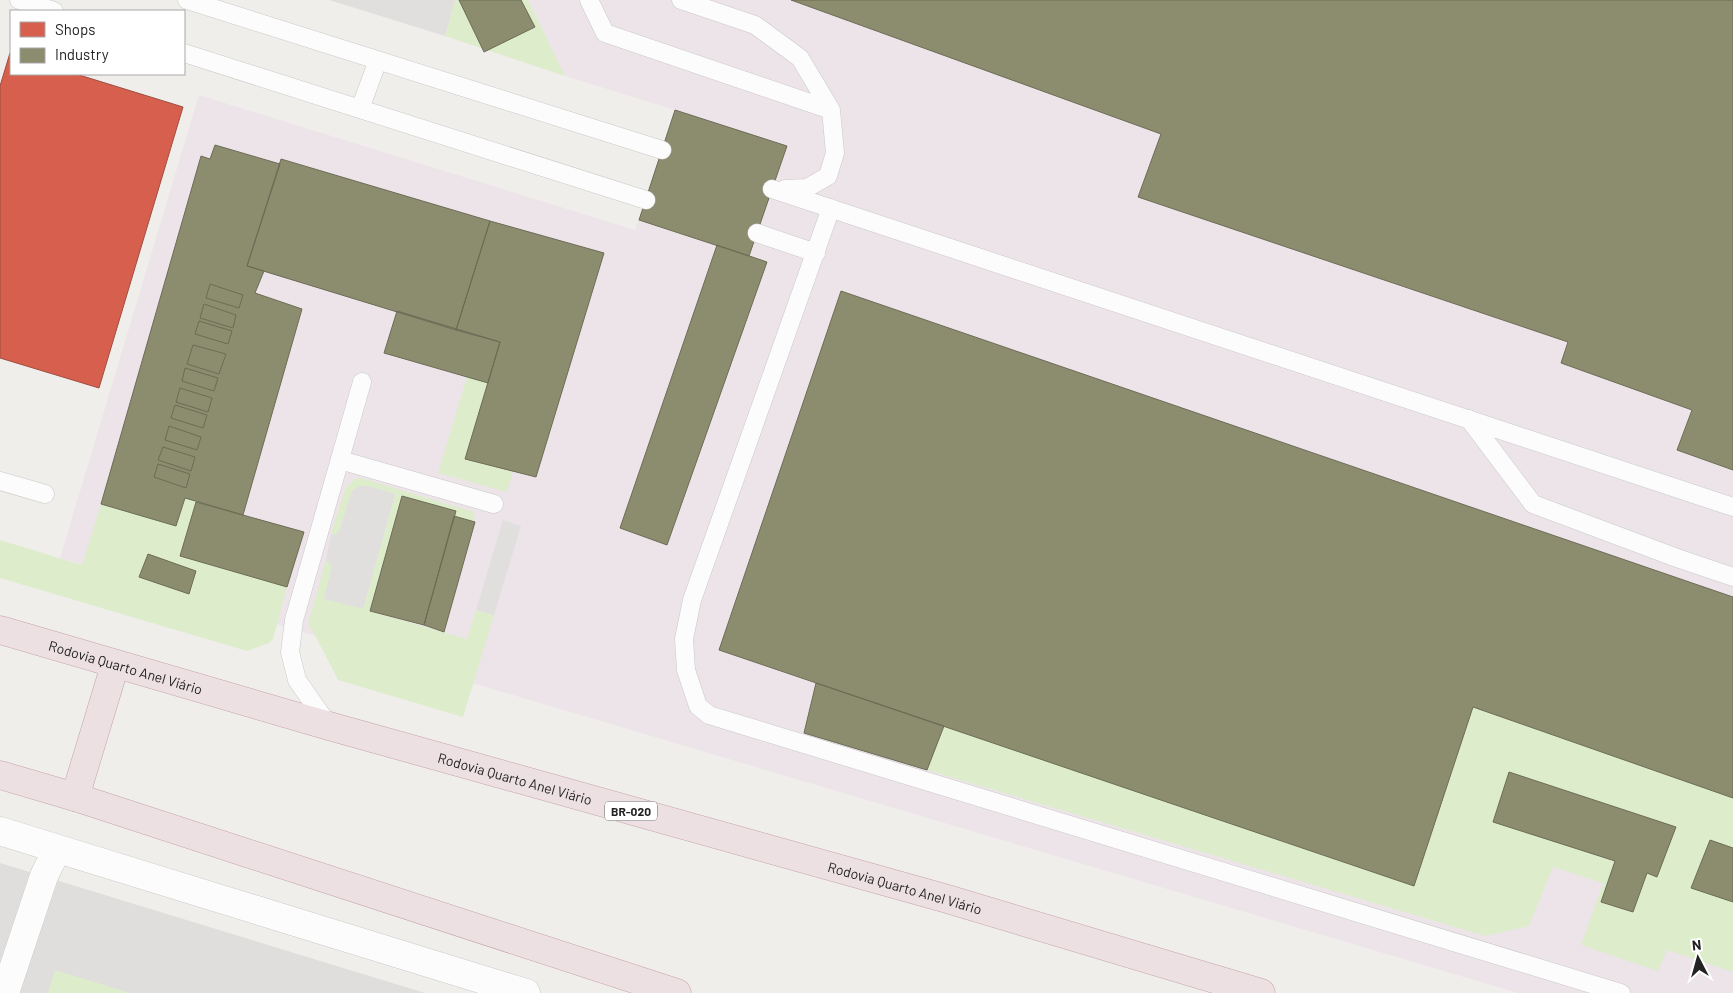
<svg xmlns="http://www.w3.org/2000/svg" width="1733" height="993" font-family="Barlow,sans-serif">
<rect width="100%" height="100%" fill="#f0eeeb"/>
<path fill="#dfdedc" d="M 0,863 L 82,888 L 425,993 L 0,993 Z"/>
<path fill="#ede4e9" d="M 528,0 L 1733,0 L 1733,993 L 1518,993 L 361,650 L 60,558 L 199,95 L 635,230 L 675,110 L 565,76 Z"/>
<path fill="#ddeccb" d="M 455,0 L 528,0 L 565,76 L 445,36 Z
M 467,377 L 488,383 L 465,459 L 513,471 L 507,492 L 438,473 Z
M 361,478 L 474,512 L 475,522 L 454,516 L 456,511 L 402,497 L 370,611 L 467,639 L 476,610 L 494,615 L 463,717 L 338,680 L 316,637 L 308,624 L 326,560 L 330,563 L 363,608 L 395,494 L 367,486 L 352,491 L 339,532 L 335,535 L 331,534 L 345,489 L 354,479 Z
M 185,498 L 196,502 L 180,556 L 287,587 L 273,639 L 269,643 L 247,651 L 0,578 L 0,540 L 82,565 L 101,504 L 176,526 Z
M 1473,707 L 1733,798 L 1733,972 L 1667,950 L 1658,971 L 1581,945 L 1603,883 L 1553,867 L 1529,926 L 1485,936 L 927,770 L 944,726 Z
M 55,970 L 130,993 L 48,993 Z"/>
<path fill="#e0dfde" d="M 329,0 L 455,0 L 445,36 Z
M 359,486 L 367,486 L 395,494 L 363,609 L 324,599 L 332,567 L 330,563 L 326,560 L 331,534 L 335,535 L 339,532 L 352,491 Z
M 503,520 L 521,526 L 494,615 L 476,610 Z"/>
<path fill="#d6604d" stroke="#a04d40" d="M 10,53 L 11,74 L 76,74 L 183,107 L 99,388 L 0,358 L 0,86 Z"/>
<path fill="#8c8c6e" stroke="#6c6c57" d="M 459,0 L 521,0 L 535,27 L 484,52 Z
M 791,0 L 1733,0 L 1733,470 L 1677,450 L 1692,410 L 1561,363 L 1568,342 L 1138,197 L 1161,134 Z
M 675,110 L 787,146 L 749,256 L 639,220 Z
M 215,145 L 280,164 L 247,266 L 264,271 L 255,293 L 302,309 L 243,515 L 185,498 L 176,526 L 101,504 L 201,156 L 210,159 Z
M 281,159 L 490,221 L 456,330 L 247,266 Z
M 490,221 L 604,253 L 536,477 L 465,459 L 500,342 L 456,330 Z
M 717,245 L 767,262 L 667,545 L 620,528 Z
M 210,284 L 243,295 L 239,308 L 206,298 Z
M 841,291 L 1733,597 L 1733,798 L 1473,707 L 1414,886 L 719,650 Z
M 204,304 L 236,315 L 233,328 L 200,318 Z
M 397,311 L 500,342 L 488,383 L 384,353 Z
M 199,321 L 232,331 L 228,344 L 195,334 Z
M 193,345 L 226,354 L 219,374 L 187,364 Z
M 185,368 L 218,378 L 214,391 L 182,381 Z
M 180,388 L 212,398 L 208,412 L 176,402 Z
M 175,405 L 207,415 L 203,428 L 171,418 Z
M 169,426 L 201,437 L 197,450 L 165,440 Z
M 163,447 L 195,457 L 191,471 L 158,460 Z
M 158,464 L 190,474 L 186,488 L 154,477 Z
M 402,496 L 456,511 L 424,625 L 370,611 Z
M 196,502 L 304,532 L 287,587 L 180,556 Z
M 454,516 L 475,522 L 444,632 L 424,625 Z
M 148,554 L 196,571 L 189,594 L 139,577 Z
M 816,683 L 944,726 L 927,770 L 804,733 Z
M 1509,772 L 1676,827 L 1657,877 L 1647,873 L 1633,912 L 1601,902 L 1615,861 L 1493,822 Z
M 1710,840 L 1733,848 L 1733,902 L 1691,888 Z"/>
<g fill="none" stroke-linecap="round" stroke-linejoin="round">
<defs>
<path id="lane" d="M 19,0 L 54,11
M 187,0 L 662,150
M 589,0 L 605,33 L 831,110
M 681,0 L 755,25 L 800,58 L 831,110 L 835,153 L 828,176 L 807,188 L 785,189
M 184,53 L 646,200
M 360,109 L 378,60
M 772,189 L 1733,507
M 831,208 L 692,600 L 684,639 L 686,670 L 698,706 L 709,715 L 1621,993
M 757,233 L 816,253
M 1469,419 L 1533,504 L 1677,558 L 1733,577
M 340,460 L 494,504
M 0,481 L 45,494
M 329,726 L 297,680 L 290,652 L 294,620 L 362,382"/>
<path id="street" d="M 0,831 L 526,993
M 5,993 L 44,876 L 57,849"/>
<g id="highway">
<path id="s1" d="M 0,630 L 329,726 L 944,898 L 1261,993"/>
<path d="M 0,775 L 75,797 L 677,993"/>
<path d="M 75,797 L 115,665"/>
</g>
</defs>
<use href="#lane" stroke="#c9c8c7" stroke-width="19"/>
<use href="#street" stroke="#c9c8c7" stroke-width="29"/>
<use href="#highway" stroke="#c5a2ac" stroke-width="29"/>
<use href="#lane" stroke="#fdfcfc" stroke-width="18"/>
<use href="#street" stroke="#fdfcfc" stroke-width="28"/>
<use href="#highway" stroke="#ece0e2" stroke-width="28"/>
</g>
<g text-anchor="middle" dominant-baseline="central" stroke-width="5" stroke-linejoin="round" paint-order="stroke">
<rect fill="#fff" stroke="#646464" stroke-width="1" x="605" y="801.5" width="52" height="19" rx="4"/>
<g font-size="12" font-weight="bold" fill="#222">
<text x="631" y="811">BR-020</text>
</g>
<g font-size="14" fill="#222" stroke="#fff">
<text stroke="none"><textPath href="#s1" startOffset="131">Rodovia Quarto Anel Viário</textPath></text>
<text stroke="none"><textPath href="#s1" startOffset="536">Rodovia Quarto Anel Viário</textPath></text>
<text stroke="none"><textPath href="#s1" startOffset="941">Rodovia Quarto Anel Viário</textPath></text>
</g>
</g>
<rect x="10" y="10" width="175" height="65" fill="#ffffff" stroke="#a7a7a7"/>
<rect x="20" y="22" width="25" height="15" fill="#d6604d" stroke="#a7a7a7"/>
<text x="55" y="35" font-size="15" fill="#222222">Shops</text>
<rect x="20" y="48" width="25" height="15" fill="#8c8c6e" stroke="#a7a7a7"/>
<text x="55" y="60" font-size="15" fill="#222222">Industry</text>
<g transform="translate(1698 958) rotate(354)" stroke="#ffffff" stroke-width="4" paint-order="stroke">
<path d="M0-4L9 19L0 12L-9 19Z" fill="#222222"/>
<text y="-8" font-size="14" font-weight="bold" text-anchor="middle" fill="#222222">N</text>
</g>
</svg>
